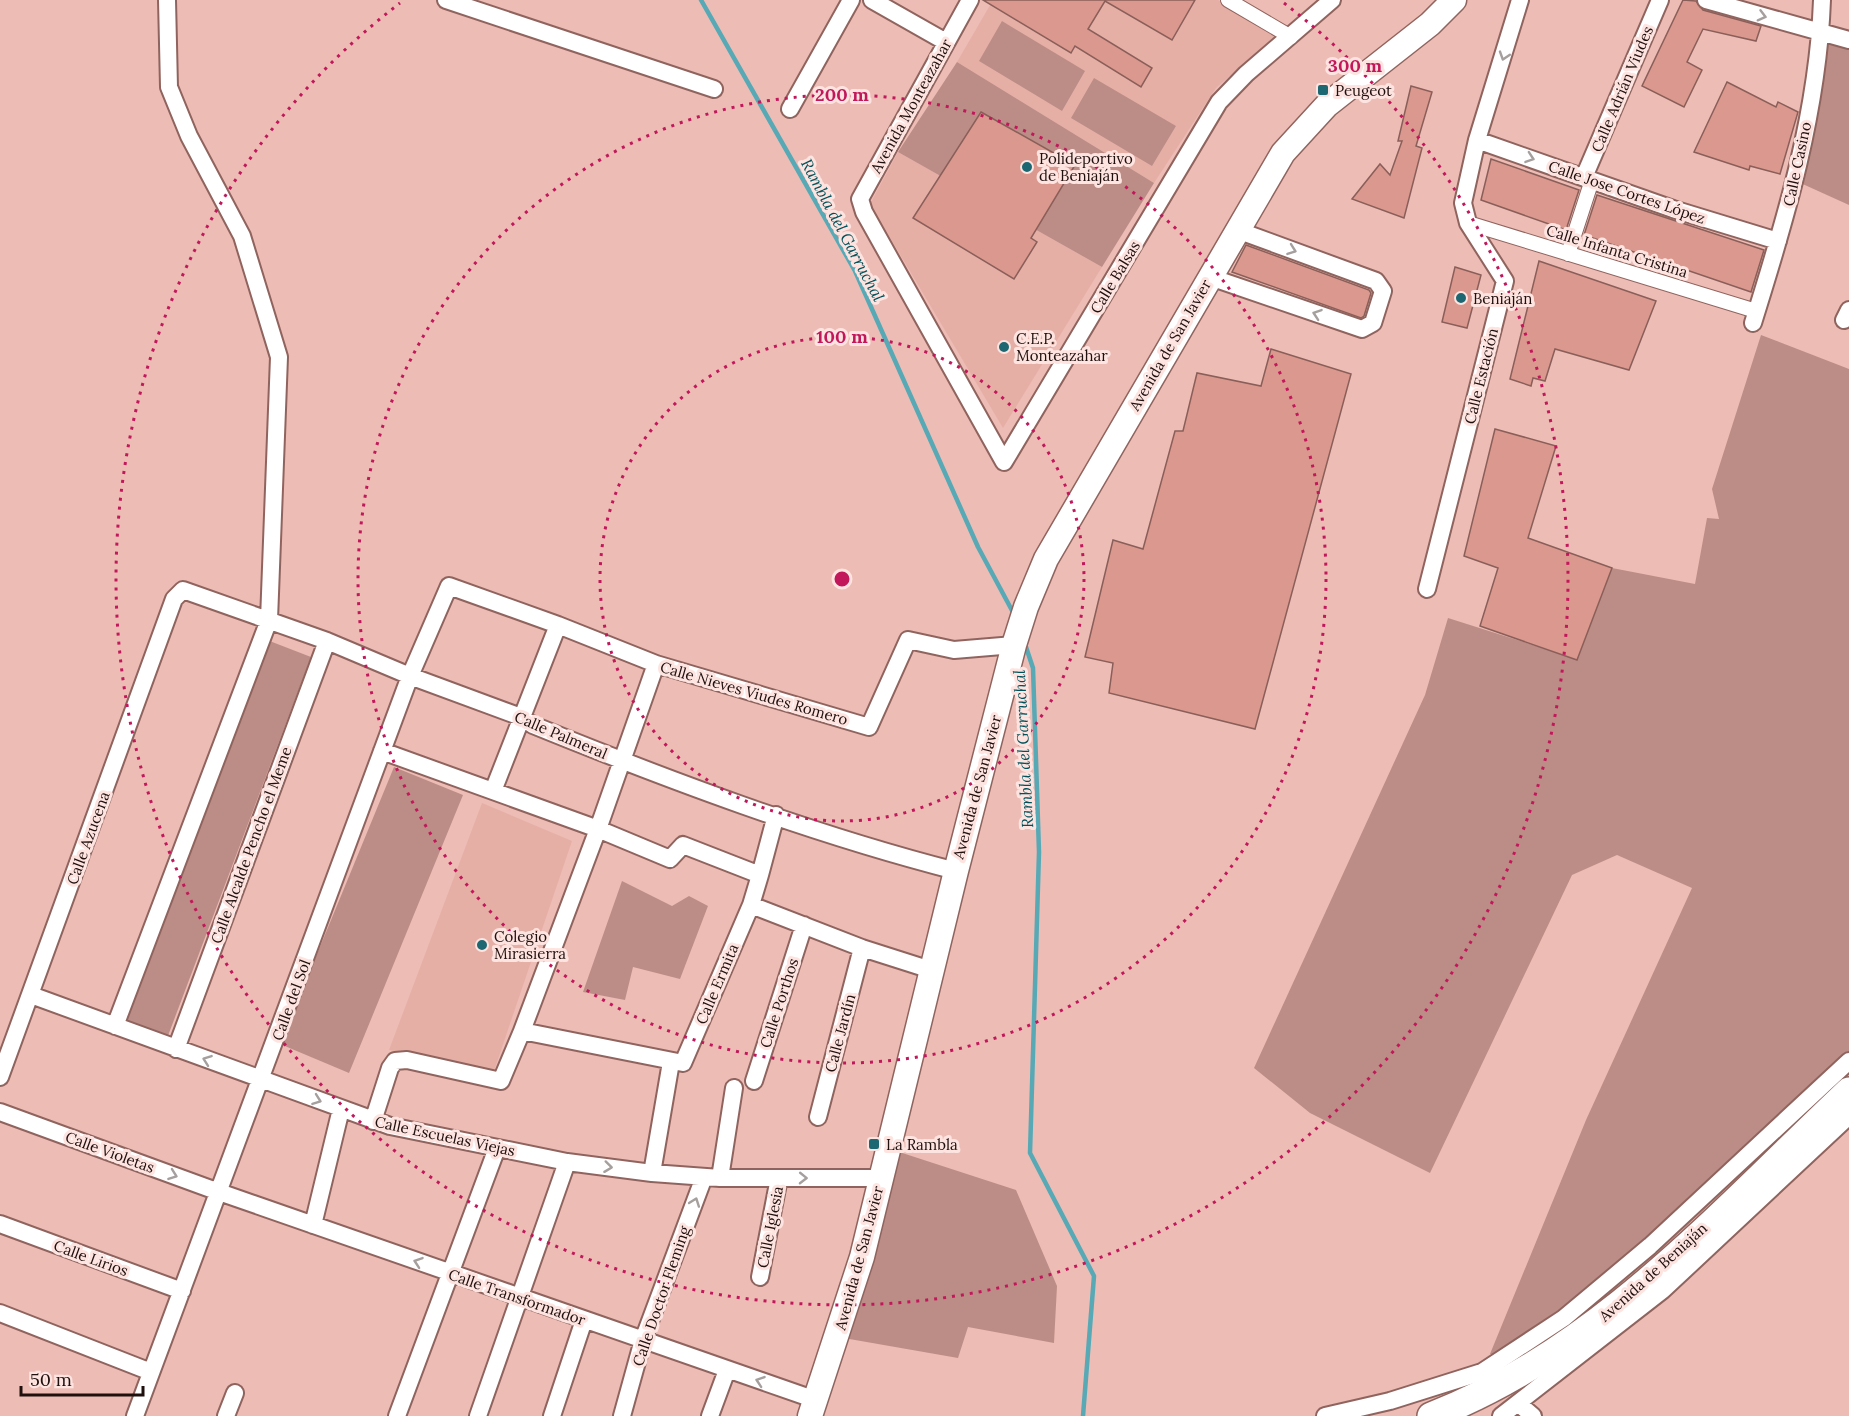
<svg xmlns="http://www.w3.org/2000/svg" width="1849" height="1416" font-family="Lora,serif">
<rect width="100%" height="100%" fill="#edbcb5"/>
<path fill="#e6afa6" d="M 993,0 L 1218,0 L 1277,35 L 1216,88 L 1154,183 L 957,62 Z
M 898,152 L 1102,267 L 1003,428 L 870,204 Z
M 482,803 L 572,841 L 494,1071 L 389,1050 Z"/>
<path fill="#bc8d86" d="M 1002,21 L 1085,71 L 1062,111 L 979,61 Z
M 1821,32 L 1849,40 L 1849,205 L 1796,181 Z
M 957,62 L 1154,183 L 1102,267 L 898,152 Z
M 1094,78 L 1176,126 L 1152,166 L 1071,118 Z
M 1761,335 L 1849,369 L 1849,1061 L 1650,1246 L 1507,1355 L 1490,1354 L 1586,1120 L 1692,888 L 1617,855 L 1572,875 L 1430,1173 L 1310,1113 L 1254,1068 L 1425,695 L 1448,618 L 1577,659 L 1612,568 L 1695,584 L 1707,518 L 1719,519 L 1712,489 Z
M 267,640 L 311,657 L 166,1041 L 121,1025 Z
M 394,767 L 463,795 L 349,1073 L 280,1044 Z
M 622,881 L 672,906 L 689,896 L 708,906 L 680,979 L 633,967 L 625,1000 L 583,992 Z
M 887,1148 L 1016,1190 L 1057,1286 L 1054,1343 L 968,1327 L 958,1358 L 838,1337 Z"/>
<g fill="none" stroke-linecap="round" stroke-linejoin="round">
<path stroke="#56a9b5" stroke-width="4.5" d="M 701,0 L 855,271 L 978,547 L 1015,616
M 1024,641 L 1033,668 L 1039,852 L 1030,1153 L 1094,1276 L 1083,1416"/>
</g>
<path fill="#db988e" stroke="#8a5f59" stroke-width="1.5" d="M 983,0 L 1195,0 L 1172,40 L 1105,1 L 1088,29 L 1152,68 L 1141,87 L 1075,46 L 1071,53 Z
M 1683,0 L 1696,1 L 1703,10 L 1761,26 L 1756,41 L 1703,29 L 1687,62 L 1702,70 L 1684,107 L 1642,86 Z
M 1727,82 L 1776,107 L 1778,102 L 1798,112 L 1780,174 L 1750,166 L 1749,170 L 1694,152 Z
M 1411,86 L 1432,92 L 1416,146 L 1422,148 L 1404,218 L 1352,199 L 1380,164 L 1390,175 L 1402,141 L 1398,141 Z
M 981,112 L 1075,165 L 1031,238 L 1037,242 L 1014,279 L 913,218 Z
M 1491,159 L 1579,190 L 1566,230 L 1481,200 Z
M 1597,195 L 1764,250 L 1751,292 L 1584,235 Z
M 1246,245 L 1369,290 L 1371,293 L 1364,316 L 1361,318 L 1232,272 Z
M 1539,261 L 1656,301 L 1629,370 L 1555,349 L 1545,381 L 1533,378 L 1531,386 L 1510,379 Z
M 1455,267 L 1481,275 L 1467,328 L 1442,322 Z
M 1271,349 L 1351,374 L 1255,729 L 1109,693 L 1113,663 L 1085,657 L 1113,540 L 1143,549 L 1175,431 L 1183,431 L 1197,373 L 1261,386 Z
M 1495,429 L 1556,446 L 1528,538 L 1612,568 L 1577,660 L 1480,626 L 1498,568 L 1464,556 Z"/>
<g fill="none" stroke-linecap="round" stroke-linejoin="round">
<defs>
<path id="pedestrian" d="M 1228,0 L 1291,37
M 1468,223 L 1756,311
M 1568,254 L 1592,180"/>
<path id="minor" d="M 446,0 L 714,89
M 872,0 L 946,42
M 970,0 L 860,199 L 864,212 L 1004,462 L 1219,102 L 1246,74 L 1332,0
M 1706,0 L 1849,40
M 790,109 L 851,0
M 1477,140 L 1673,209 L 1778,241
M 1584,177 L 1660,0
M 1210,277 L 1362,329 L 1373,323 L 1383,291 L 1376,281 L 1237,230
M 1844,320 L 1849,310
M 1753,323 C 1786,218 1818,111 1822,0
M 1427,589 L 1505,281 L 1468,223 L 1463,203 L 1477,140 L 1520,0
M 656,664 L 598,829 L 670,859 L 683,845 L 760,875 L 751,905 L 862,948 L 931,970
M 382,751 L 598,829 L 522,1031
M 493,791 L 558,625
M 760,875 L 776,815
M 31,995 L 390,1126 L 567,1162 L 652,1173 L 720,1178 L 880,1178
M 115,1026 L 269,620 L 279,357 L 242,236 L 189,136 L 169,87 L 167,0
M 176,1049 L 327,641
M 0,1077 L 174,599 L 183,590 L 327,641 L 410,676 L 521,717 L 533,725 C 671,781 812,834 956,871
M 754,1081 L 804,925
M 0,1112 L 219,1192 L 816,1400
M 818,1117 L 862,948
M 373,1121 L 390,1068 L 395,1061 L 407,1060 L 501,1081 L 522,1031 L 683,1063 L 751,905
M 652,1173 L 671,1062
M 720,1178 L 734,1088
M 0,1224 L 182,1291
M 313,1225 L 341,1109
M 760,1277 L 779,1178
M 0,1313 L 151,1372
M 1519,1404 L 1533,1416
M 135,1416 L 410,676 L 449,586 L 558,625 L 656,664 L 869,727 L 908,640 L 954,650 L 1014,645
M 226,1416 L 235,1393
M 397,1416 L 497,1148
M 478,1416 L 567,1162
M 552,1416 L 584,1320
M 622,1416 L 643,1340 L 704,1177
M 710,1416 L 727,1370
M 1325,1416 L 1390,1401 L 1482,1372 L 1564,1318 L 1650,1246 L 1849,1061
M 1501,1416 L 1663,1290 L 1849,1116"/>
<path id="secondary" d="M 810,1416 L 862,1257 L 956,871 L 1014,645 L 1026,607 L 1046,559 L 1283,153 L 1327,105 L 1430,24 L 1454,0"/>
<path id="primary" d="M 1431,1416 C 1597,1353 1722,1211 1849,1091"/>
</defs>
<use href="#pedestrian" stroke="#90645e" stroke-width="16"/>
<use href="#minor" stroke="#90645e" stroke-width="20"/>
<use href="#secondary" stroke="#90645e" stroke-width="27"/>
<use href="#primary" stroke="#90645e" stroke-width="30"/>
<use href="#pedestrian" stroke="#fff" stroke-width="14"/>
<use href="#minor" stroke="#fff" stroke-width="16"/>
<use href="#secondary" stroke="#fff" stroke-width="24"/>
<use href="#primary" stroke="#fff" stroke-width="27"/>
</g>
<defs><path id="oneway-chevron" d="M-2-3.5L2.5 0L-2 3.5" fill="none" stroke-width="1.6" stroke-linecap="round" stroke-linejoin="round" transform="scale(1.5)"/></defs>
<g stroke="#a59f9e">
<use href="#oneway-chevron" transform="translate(1762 16) rotate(15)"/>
<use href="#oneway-chevron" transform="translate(1504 56) rotate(108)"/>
<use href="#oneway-chevron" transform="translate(1530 158) rotate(19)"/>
<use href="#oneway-chevron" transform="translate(1292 250) rotate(20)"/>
<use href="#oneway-chevron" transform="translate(1317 314) rotate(-161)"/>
<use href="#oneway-chevron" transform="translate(207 1060) rotate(-160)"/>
<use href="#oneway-chevron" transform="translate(317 1100) rotate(20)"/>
<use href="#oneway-chevron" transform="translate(608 1167) rotate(7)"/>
<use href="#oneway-chevron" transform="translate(173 1175) rotate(20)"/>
<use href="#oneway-chevron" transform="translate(803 1178) rotate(1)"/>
<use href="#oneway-chevron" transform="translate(695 1202) rotate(-70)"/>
<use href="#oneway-chevron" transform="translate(418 1262) rotate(-161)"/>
<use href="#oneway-chevron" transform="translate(760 1381) rotate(-161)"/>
</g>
<g fill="none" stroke="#c2185b" stroke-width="3" stroke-dasharray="3 6">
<circle cx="842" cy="579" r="242"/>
<circle cx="842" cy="579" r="484"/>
<path d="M1284 3A726 726 0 1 1 400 3"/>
</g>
<g fill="#1c6771" stroke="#fde4e0" stroke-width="2">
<rect x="1317" y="84" width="12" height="12" rx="3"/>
<circle cx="1027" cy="167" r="6"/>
<circle cx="1461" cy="298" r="6"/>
<circle cx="1004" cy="347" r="6"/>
<circle cx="482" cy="945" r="6"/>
<rect x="868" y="1138" width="12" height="12" rx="3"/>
</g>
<g text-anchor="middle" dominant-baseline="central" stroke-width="6" stroke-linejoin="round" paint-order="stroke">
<g font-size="15" fill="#1f0f0d" stroke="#fde4e0">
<text transform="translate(1622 89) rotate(-67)">Calle Adrián Viudes</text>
<text transform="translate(911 106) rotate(-61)">Avenida Monteazahar</text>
<text transform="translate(1797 164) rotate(-78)">Calle Casino</text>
<text transform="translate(1627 192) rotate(19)">Calle Jose Cortes López</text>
<text transform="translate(1617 251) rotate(17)">Calle Infanta Cristina</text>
<text transform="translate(1115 277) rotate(-59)">Calle Balsas</text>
<text transform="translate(1170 345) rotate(-60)">Avenida de San Javier</text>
<text transform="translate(1481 376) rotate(-76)">Calle Estación</text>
<text transform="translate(754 693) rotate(16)">Calle Nieves Viudes Romero</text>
<text transform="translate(561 735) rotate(23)">Calle Palmeral</text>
<text transform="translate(977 787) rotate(-75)">Avenida de San Javier</text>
<text transform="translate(88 838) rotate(-70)">Calle Azucena</text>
<text transform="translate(251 845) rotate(-70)">Calle Alcalde Pencho el Meme</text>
<text transform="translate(717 984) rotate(-67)">Calle Ermita</text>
<text transform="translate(291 1000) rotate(-70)">Calle del Sol</text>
<text transform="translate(779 1003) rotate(-72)">Calle Porthos</text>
<text transform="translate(840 1033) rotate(-75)">Calle Jardín</text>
<text transform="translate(445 1136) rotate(12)">Calle Escuelas Viejas</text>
<text transform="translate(110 1152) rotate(20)">Calle Violetas</text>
<text transform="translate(770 1227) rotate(-79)">Calle Iglesia</text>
<text transform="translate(91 1258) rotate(20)">Calle Lirios</text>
<text transform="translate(859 1258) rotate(-75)">Avenida de San Javier</text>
<text transform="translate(1653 1272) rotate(-42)">Avenida de Beniaján</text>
<text transform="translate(661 1296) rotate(-71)">Calle Doctor Fleming</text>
<text transform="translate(517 1297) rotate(19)">Calle Transformador</text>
</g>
<g font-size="15" fill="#1f0f0d" stroke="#fde4e0" text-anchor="start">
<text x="1335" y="90">Peugeot</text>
<text x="1039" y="158">Polideportivo<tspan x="1039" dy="17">de Beniaján</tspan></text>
<text x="1473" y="298">Beniaján</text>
<text x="1016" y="338">C.E.P.<tspan x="1016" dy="17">Monteazahar</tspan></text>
<text x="494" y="936">Colegio<tspan x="494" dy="17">Mirasierra</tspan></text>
<text x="886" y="1144">La Rambla</text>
</g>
<g font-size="16" font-style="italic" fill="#015059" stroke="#fde4e0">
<text transform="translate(843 230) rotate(62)">Rambla del Garruchal</text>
<text transform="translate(1023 749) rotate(-93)">Rambla del Garruchal</text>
</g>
</g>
<circle cx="842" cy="579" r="9" fill="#c2185b" stroke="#fde4e0" stroke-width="3"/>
<g font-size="18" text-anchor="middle" font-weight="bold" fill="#c2185b" stroke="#fde4e0" stroke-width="6" stroke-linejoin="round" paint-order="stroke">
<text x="1355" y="72">300 m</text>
<text x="842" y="101">200 m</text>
<text x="842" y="343">100 m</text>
</g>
<path d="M21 1386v9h122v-9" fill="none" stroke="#1f0f0d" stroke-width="3"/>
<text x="30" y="1386" font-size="18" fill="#1f0f0d" stroke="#fde4e0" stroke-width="4.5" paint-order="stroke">50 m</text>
</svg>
